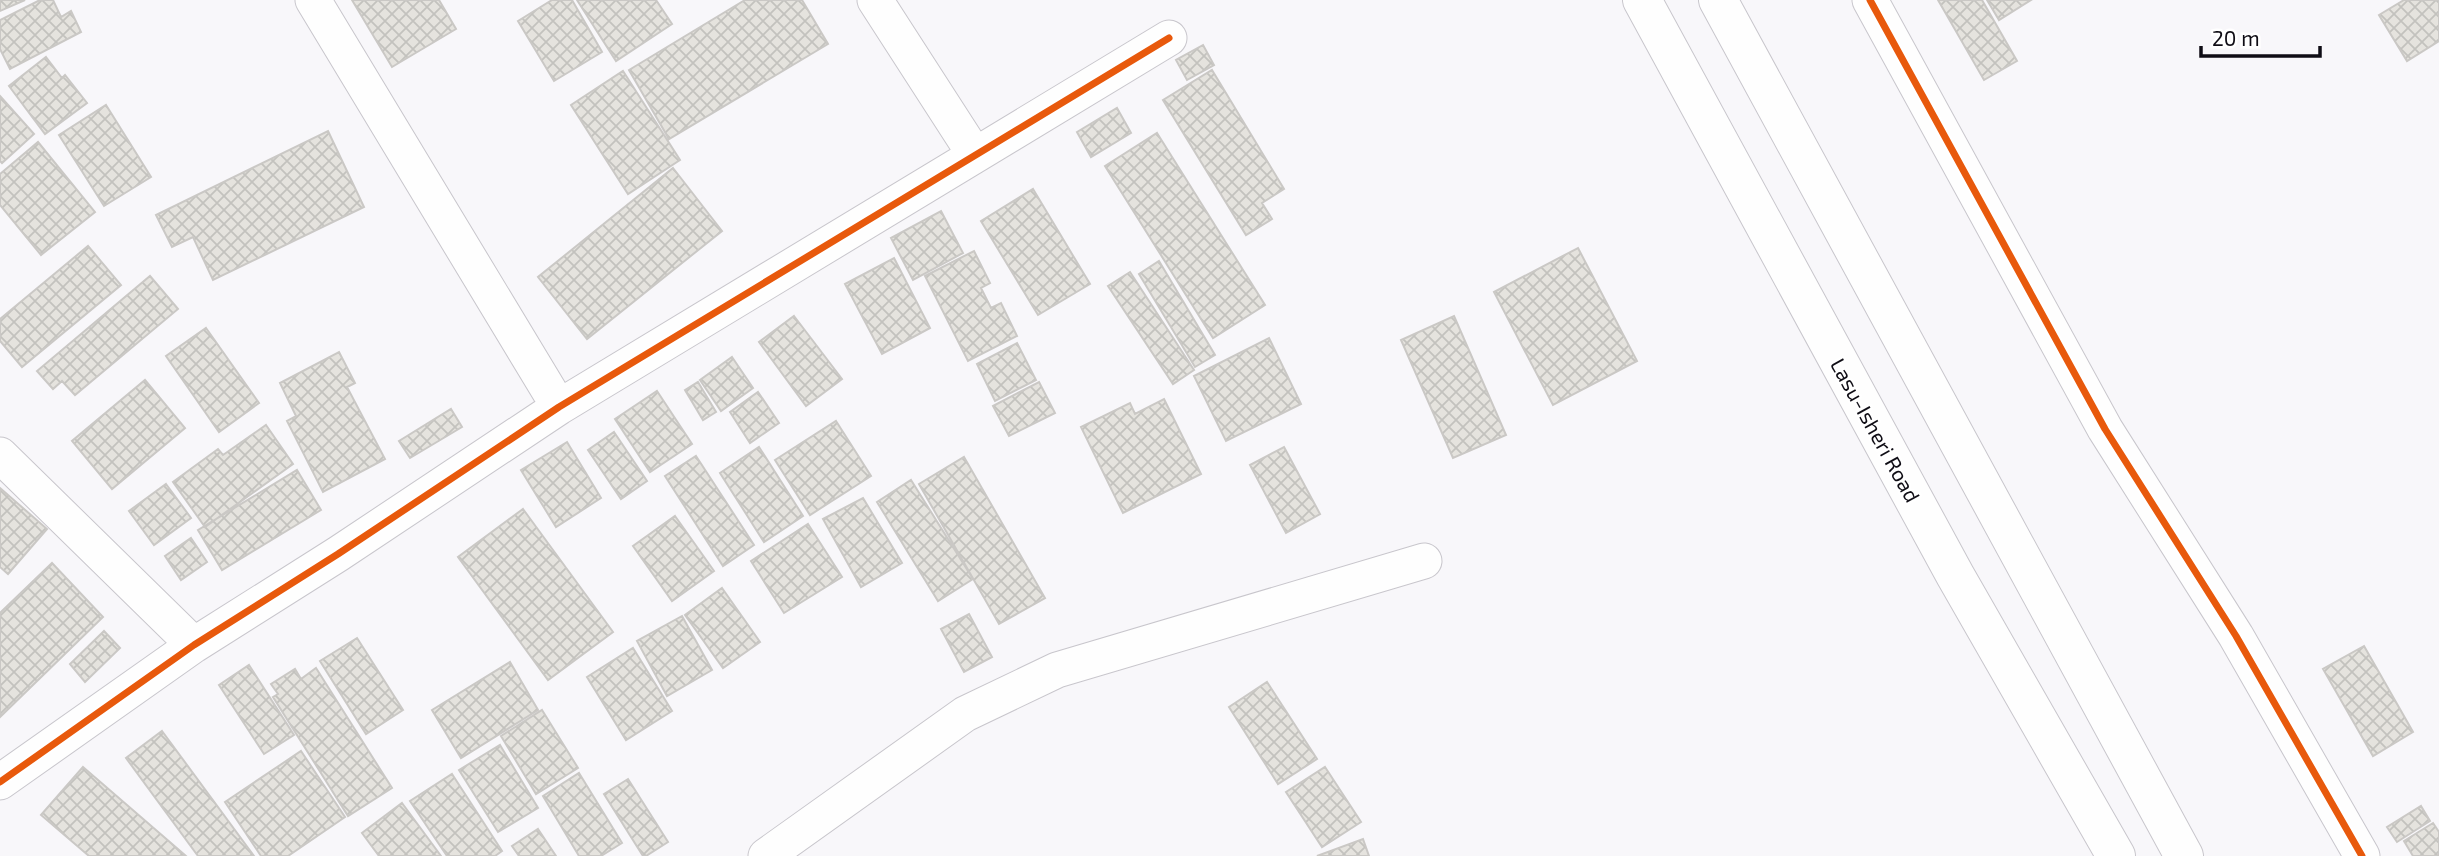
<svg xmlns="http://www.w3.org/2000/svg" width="2439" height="856" font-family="'Exo 2',sans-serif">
<defs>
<pattern id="building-cross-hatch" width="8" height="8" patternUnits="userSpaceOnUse" patternTransform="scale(1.75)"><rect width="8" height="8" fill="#e5e3de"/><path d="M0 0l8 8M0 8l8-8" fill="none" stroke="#c3c2be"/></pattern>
</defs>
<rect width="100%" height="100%" fill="#f8f7fa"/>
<path fill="url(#building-cross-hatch)" stroke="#cac8c5" stroke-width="2" d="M 0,0 L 25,0 L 0,11 Z
M 40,0 L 53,0 L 61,17 L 71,11 L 81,32 L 10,69 L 0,49 L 0,20 Z
M 352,0 L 439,0 L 456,29 L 392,67 Z
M 552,0 L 572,0 L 602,52 L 554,81 L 518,21 Z
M 577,0 L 656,0 L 672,24 L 616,61 Z
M 745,0 L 802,0 L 828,44 L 669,139 L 629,70 Z
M 1938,0 L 1982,0 L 2017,61 L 1984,80 Z
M 1987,0 L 2031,0 L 1999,20 Z
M 2404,0 L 2439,0 L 2439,41 L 2407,61 L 2379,15 Z
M 1203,45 L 1214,65 L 1187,80 L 1176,60 Z
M 46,57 L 62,78 L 65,75 L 87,103 L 45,134 L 9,86 Z
M 1212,70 L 1284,189 L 1262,203 L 1272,219 L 1246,235 L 1163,100 Z
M 623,71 L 680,160 L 628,194 L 571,105 Z
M 0,96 L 34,134 L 2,163 L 0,161 Z
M 106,105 L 151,177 L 104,206 L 59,135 Z
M 1117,108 L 1131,133 L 1091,157 L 1077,132 Z
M 328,131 L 364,207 L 213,280 L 193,237 L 172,247 L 156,215 Z
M 1157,133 L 1265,305 L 1213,338 L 1105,166 Z
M 38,142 L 95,212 L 41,255 L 0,205 L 0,174 Z
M 673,168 L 722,231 L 587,339 L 538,277 Z
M 1033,189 L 1090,284 L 1038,315 L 981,221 Z
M 941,211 L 963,253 L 913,280 L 891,238 Z
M 88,246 L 121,285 L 22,367 L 0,341 L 0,319 Z
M 1578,248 L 1637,361 L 1553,405 L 1494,292 Z
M 974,251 L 990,283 L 981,288 L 991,308 L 1001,303 L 1017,336 L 968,361 L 925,276 Z
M 894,258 L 930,328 L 882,354 L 845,284 Z
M 1159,261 L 1215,355 L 1195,367 L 1139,274 Z
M 1130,272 L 1194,370 L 1173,384 L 1108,286 Z
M 150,276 L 178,309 L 75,395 L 62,381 L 53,389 L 37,371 Z
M 794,316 L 842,379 L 806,406 L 759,342 Z
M 1454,316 L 1506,435 L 1453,458 L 1401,340 Z
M 206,328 L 259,403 L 219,432 L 166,356 Z
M 1269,338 L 1301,404 L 1226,441 L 1194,376 Z
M 1017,343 L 1036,380 L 995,401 L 977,364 Z
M 339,352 L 355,383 L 347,387 L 385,459 L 323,492 L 287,421 L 296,416 L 280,383 Z
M 732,357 L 753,388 L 721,411 L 700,380 Z
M 145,380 L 185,428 L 112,489 L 72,441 Z
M 698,382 L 716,412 L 703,420 L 685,390 Z
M 1039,382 L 1055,413 L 1009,436 L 993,406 Z
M 657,391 L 692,444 L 650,472 L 615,419 Z
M 758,392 L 779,423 L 750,443 L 730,412 Z
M 1164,399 L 1201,474 L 1123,513 L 1081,427 L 1130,403 L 1135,414 Z
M 451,409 L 462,427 L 410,458 L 399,441 Z
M 836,421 L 871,476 L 810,515 L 775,460 Z
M 266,425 L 293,464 L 205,527 L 173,482 L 218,449 L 223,455 Z
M 614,432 L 647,481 L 621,499 L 588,450 Z
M 567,442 L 601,498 L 556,527 L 521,470 Z
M 759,447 L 803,516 L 764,542 L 720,473 Z
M 1284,447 L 1320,514 L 1286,533 L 1250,465 Z
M 696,456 L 754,545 L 723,566 L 665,476 Z
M 964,457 L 1045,598 L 999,624 L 919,484 Z
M 297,470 L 321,510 L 222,570 L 198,530 Z
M 911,480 L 973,579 L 938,601 L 877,502 Z
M 166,484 L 191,518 L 154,545 L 129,511 Z
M 0,488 L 47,529 L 8,574 L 0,567 Z
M 863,498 L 902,563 L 861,587 L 823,519 Z
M 523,509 L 613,632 L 548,680 L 458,557 Z
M 675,516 L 714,571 L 672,601 L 633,546 Z
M 808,524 L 842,577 L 784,613 L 751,561 Z
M 191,538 L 207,562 L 181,580 L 165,556 Z
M 52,563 L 103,617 L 0,717 L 0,613 Z
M 722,588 L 760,642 L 723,668 L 685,615 Z
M 969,614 L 992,657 L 964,672 L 941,629 Z
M 682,616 L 712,670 L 667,696 L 637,641 Z
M 104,631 L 120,648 L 85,682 L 70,664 Z
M 357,638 L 403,710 L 366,734 L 320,661 Z
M 2364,646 L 2413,732 L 2373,756 L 2323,669 Z
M 633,648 L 672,711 L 626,740 L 587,677 Z
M 510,662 L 538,710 L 461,758 L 432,710 Z
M 249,665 L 294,735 L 264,754 L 219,685 Z
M 316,668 L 392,788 L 348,816 L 273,697 L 278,694 L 271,684 L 295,669 L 301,679 Z
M 1267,682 L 1317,759 L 1278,784 L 1229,707 Z
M 542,710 L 578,768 L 536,794 L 501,736 Z
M 162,731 L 254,856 L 198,856 L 126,758 Z
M 500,745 L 538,808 L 498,832 L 459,770 Z
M 301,751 L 345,817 L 288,856 L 261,856 L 225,802 Z
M 83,767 L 186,856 L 89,856 L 41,815 Z
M 1325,767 L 1361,822 L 1322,847 L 1286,792 Z
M 579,773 L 622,843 L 601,856 L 579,856 L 543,796 Z
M 452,774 L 502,851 L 495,856 L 447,856 L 410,801 Z
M 628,779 L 668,842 L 646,856 L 643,856 L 604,794 Z
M 402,803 L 441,856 L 379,856 L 362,833 Z
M 2421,806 L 2430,821 L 2397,842 L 2387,827 Z
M 2433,823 L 2439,832 L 2439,856 L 2413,856 L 2404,841 Z
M 538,829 L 556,856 L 519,856 L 512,846 Z
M 1363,839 L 1369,856 L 1317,856 Z"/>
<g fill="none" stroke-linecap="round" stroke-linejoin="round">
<defs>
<path id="minor" d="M 313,0 L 559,407
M 875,0 L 975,155
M 1870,0 L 2105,429 L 2236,636 L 2362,856
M 0,455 L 194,645
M 0,782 L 194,645 L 338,554 L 559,407 L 1169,38
M 766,856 L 965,714 L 1057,670 L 1424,561"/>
<path id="primary" d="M 1642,0 L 1955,575 L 2116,856
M 1718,0 L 2184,856"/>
</defs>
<use href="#minor" stroke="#c8c6cc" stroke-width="37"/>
<use href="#primary" stroke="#c8c6cc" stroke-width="40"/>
<use href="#minor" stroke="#fefefe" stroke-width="35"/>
<use href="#primary" stroke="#fefefe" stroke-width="38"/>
<defs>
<path id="cycleway" d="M 1870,0 L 2105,429 L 2236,636 L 2362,856
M 0,782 L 194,645 L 338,554 L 559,407 L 1169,38"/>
</defs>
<use href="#cycleway" stroke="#fff" stroke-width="11"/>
<use href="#cycleway" stroke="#e8590c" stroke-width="7"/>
</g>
<g text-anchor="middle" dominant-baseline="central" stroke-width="5" stroke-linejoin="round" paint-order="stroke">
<g font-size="21" fill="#0f0d15" stroke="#fff">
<text transform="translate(1876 430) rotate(61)">Lasu-Isheri Road</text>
</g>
</g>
<path d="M2201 46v10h119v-10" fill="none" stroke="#0f0d15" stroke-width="3.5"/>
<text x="2212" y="46" font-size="21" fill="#0f0d15" stroke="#ffffff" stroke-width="5" paint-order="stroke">20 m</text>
</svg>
